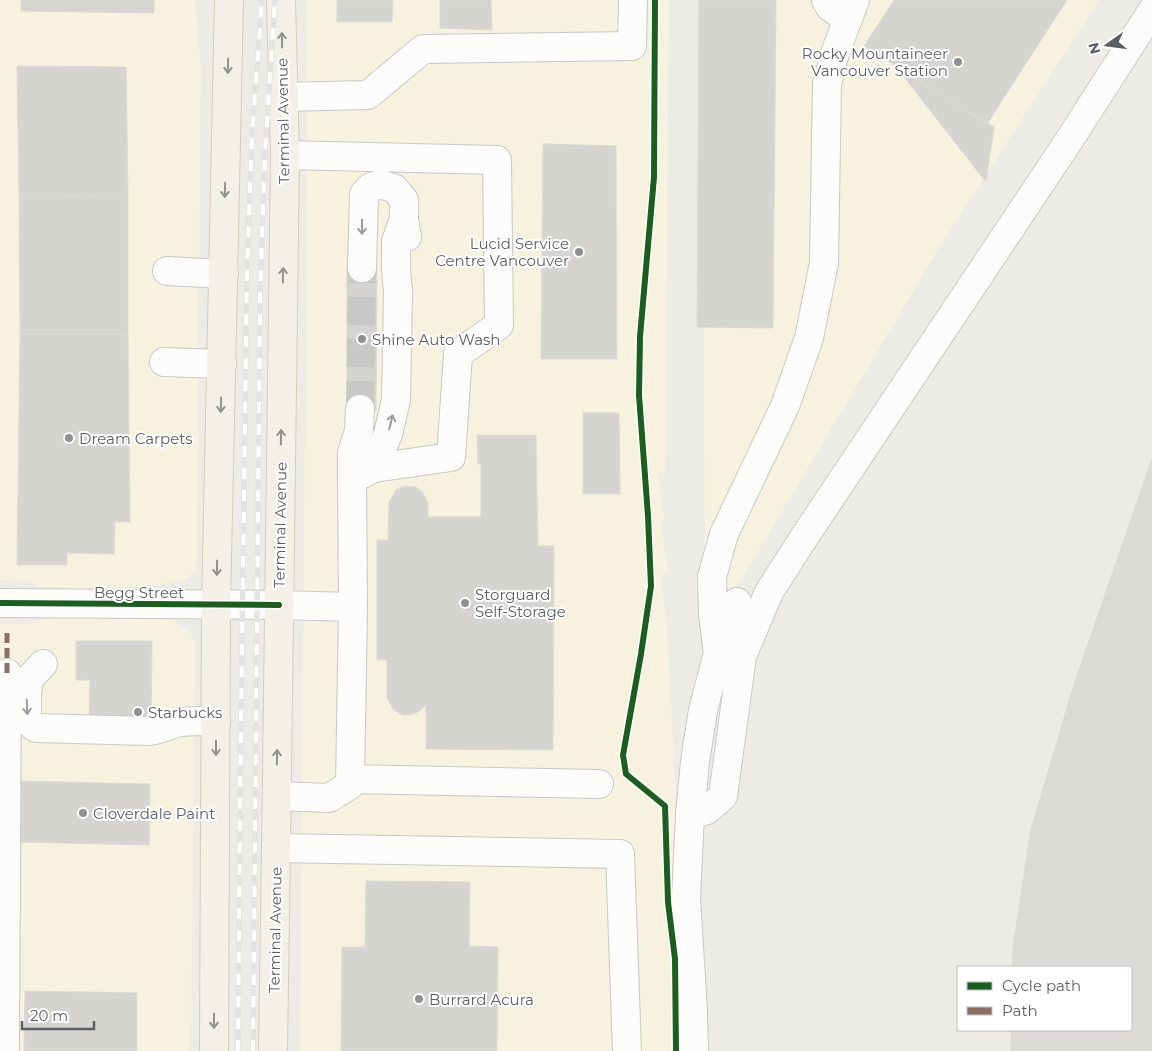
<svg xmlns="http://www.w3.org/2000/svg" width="1152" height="1051" font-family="Montserrat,sans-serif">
<rect width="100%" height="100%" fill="#ecebe6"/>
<path fill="#f6f2de" d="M 0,0 L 195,0 L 201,67 L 197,560 L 196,567 L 193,573 L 188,578 L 179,581 L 147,587 L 42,589 L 27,581 L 0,580 Z
M 306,0 L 669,0 L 665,471 L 658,473 L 665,521 L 661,523 L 668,572 L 661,575 L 667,629 L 676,793 L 674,867 L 685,1051 L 300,1051 L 307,144 Z
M 701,0 L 1099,0 L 945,238 L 729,600 L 705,570 Z
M 62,615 L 152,616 L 172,620 L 186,628 L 193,637 L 195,644 L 191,1051 L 0,1051 L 0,624 L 23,624 Z"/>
<path fill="#dbdad6" d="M 1152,457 L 1152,1051 L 1010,1051 L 1011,1030 L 1131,1030 L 1131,967 L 1012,967 L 1012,951 L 1030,831 L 1073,686 Z"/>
<path fill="#d6d4d1" stroke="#dcdad5" d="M 21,0 L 154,0 L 154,13 L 21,11 Z
M 337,0 L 393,0 L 392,22 L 337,22 Z
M 440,0 L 491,0 L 492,30 L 440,28 Z
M 699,0 L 776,0 L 773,328 L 697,327 Z
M 894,0 L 1067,0 L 987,124 L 864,46 Z
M 17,66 L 126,67 L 128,197 L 19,195 Z
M 897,68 L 994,127 L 986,181 L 982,177 Z
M 543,144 L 616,146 L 617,359 L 541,359 Z
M 19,195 L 128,197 L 128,334 L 20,334 Z
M 347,268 L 377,268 L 376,410 L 347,409 Z
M 20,334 L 128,334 L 130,522 L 115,522 L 114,554 L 67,553 L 67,565 L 17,565 Z
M 583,413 L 619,413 L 620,494 L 583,494 Z
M 477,435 L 536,435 L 538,546 L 554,546 L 553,750 L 426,749 L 426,705 L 418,712 L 410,715 L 402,715 L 393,709 L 387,698 L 387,660 L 377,660 L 377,540 L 388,540 L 389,502 L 396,490 L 405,486 L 416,487 L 423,493 L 428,503 L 428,517 L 481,517 L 481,464 L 478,464 Z
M 76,641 L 152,641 L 151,725 L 89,723 L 90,680 L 76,680 Z
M 17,781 L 150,784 L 149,845 L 16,842 Z
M 366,881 L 470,882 L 469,946 L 498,947 L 497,1051 L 341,1051 L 342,947 L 365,947 Z
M 25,991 L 137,993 L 137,1051 L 24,1051 Z"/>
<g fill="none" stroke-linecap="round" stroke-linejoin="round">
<path stroke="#c8c8c6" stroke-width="28" stroke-dasharray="28 14" stroke-linecap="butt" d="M 360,409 L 362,268"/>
<defs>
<path id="minor" d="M 826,0 L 830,7 L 848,20
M 283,97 L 368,95 L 423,49 L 632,46 L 633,0
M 362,268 L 364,194 L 371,187 L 381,184 L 395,189 L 404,200 L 404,219 L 407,237
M 167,271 L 224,274
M 164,362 L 222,364
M 374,468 L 388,434 L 396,400 L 398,292 L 396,270 L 396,241 L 404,219
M 352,479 L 352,453 L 359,430 L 360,409
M 0,603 L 279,605 L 353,607
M 718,653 L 713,615 L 712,577 L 724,534 L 785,406 L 809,338 L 824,263 L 827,84 L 834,56 L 855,0
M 43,664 L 29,679 L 27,694 L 27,717 L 31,724 L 36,728 L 149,731 C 160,730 166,726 176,723 C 189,720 203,721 216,721
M 350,779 L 599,784
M 277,796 L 329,798 L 350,785 L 353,607 L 352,479 L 374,468 L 451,457 L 458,354 L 499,325 L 497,160 L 285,155
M 690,815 L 707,810 L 723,796 L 742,656 L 769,592 L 805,536 L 1070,139 L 1152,11
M 276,848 L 620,854 L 627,1051
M 5,1051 L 7,673
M 694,1051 L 693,1010 L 686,898 L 690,815 L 695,762 L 703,710 L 718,653 L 737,602"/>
<path id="major" d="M 214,1051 L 216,605 L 229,0
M 273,1051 L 276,848 L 285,155 L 281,0"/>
</defs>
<use href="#minor" stroke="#c8c8c7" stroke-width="30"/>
<use href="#major" stroke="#d5cdb3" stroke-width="30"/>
<use href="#minor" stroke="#fcfcfb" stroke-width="28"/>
<use href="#major" stroke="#f3f1e7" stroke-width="28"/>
<defs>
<path id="rail" d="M 238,1051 L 240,800 L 247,269 L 252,135 L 262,0
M 253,1051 L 260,295 L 265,152 L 275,0"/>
</defs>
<use href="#rail" stroke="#e3e3e3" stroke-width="5.5"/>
<use href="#rail" stroke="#fff" stroke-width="4" stroke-dasharray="11" stroke-linecap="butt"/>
<path stroke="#8d6e63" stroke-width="5" stroke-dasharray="10 5" stroke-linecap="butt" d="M 7,673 L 7,631"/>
<defs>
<path id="cycleway" d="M 655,0 L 654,177 L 640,337 L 639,395 L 648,516 L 651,586 L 641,654 L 623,755 L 626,774 L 665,806 L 668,902 L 675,959 L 676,1051
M 0,603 L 279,605"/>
</defs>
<use href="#cycleway" stroke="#fff" stroke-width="9"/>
<use href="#cycleway" stroke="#1b5e20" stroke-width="6"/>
</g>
<defs><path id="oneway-shaft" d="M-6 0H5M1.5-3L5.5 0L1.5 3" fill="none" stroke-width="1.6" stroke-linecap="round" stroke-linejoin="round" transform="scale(1.25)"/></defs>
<g stroke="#909292">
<use href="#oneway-shaft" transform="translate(282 40) rotate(-91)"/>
<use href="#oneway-shaft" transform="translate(228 66) rotate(91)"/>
<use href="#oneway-shaft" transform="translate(225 190) rotate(91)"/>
<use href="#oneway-shaft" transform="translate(283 275) rotate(-89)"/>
<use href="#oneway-shaft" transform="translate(221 405) rotate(91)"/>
<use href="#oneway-shaft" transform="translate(281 437) rotate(-89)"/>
<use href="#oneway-shaft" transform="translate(217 568) rotate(91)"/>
<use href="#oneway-shaft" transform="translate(216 748) rotate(90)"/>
<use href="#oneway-shaft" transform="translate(277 757) rotate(-89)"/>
<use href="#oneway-shaft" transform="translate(214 1021) rotate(90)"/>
</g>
<g stroke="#9b9ea1">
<use href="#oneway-shaft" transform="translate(362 227) rotate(90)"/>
<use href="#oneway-shaft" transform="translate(391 422) rotate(-76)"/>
<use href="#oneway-shaft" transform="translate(27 707) rotate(88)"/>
</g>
<g fill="#8e9092" stroke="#fff" stroke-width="2">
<circle cx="958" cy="62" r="5"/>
<circle cx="579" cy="252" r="5"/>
<circle cx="362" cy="339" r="5"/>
<circle cx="69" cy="438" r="5"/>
<circle cx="465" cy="603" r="5"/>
<circle cx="138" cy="712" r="5"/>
<circle cx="83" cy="813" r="5"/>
<circle cx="419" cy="999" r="5"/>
</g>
<g text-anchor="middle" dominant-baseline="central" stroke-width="4" stroke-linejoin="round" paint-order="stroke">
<g font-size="15" fill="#5b5f65" stroke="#fff" text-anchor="start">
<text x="948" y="53" text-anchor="end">Rocky Mountaineer<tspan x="948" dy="17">Vancouver Station</tspan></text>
<text x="569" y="243" text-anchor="end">Lucid Service<tspan x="569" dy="17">Centre Vancouver</tspan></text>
<text x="372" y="339">Shine Auto Wash</text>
<text x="79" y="438">Dream Carpets</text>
<text x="475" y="594">Storguard<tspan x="475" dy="17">Self-Storage</tspan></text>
<text x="148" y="712">Starbucks</text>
<text x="93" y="813">Cloverdale Paint</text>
<text x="429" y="999">Burrard Acura</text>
</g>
<g font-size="15" fill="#5b5f65" stroke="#fff">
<text transform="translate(283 121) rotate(-91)">Terminal Avenue</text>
<text transform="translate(280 525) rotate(-89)">Terminal Avenue</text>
<text x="139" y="592">Begg Street</text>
<text transform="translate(275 930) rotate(-89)">Terminal Avenue</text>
</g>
</g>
<rect x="957" y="966" width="175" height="65" fill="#ffffff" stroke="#bdbfc1"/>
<rect x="967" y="982" width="25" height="8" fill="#1b5e20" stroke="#bdbfc1"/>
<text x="1002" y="991" font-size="15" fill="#5b5f65">Cycle path</text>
<rect x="967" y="1007" width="25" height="8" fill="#8d6e63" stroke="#bdbfc1"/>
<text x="1002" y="1016" font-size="15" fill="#5b5f65">Path</text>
<g transform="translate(1107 45) rotate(256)" stroke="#ffffff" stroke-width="4" paint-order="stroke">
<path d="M0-4L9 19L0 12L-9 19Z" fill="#5b5f65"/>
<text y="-8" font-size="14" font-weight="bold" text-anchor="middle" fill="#5b5f65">N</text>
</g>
<path d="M22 1021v8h72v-8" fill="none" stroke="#5b5f65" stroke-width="2.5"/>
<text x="30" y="1021" font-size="15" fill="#5b5f65" stroke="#ffffff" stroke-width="4" paint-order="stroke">20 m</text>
</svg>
